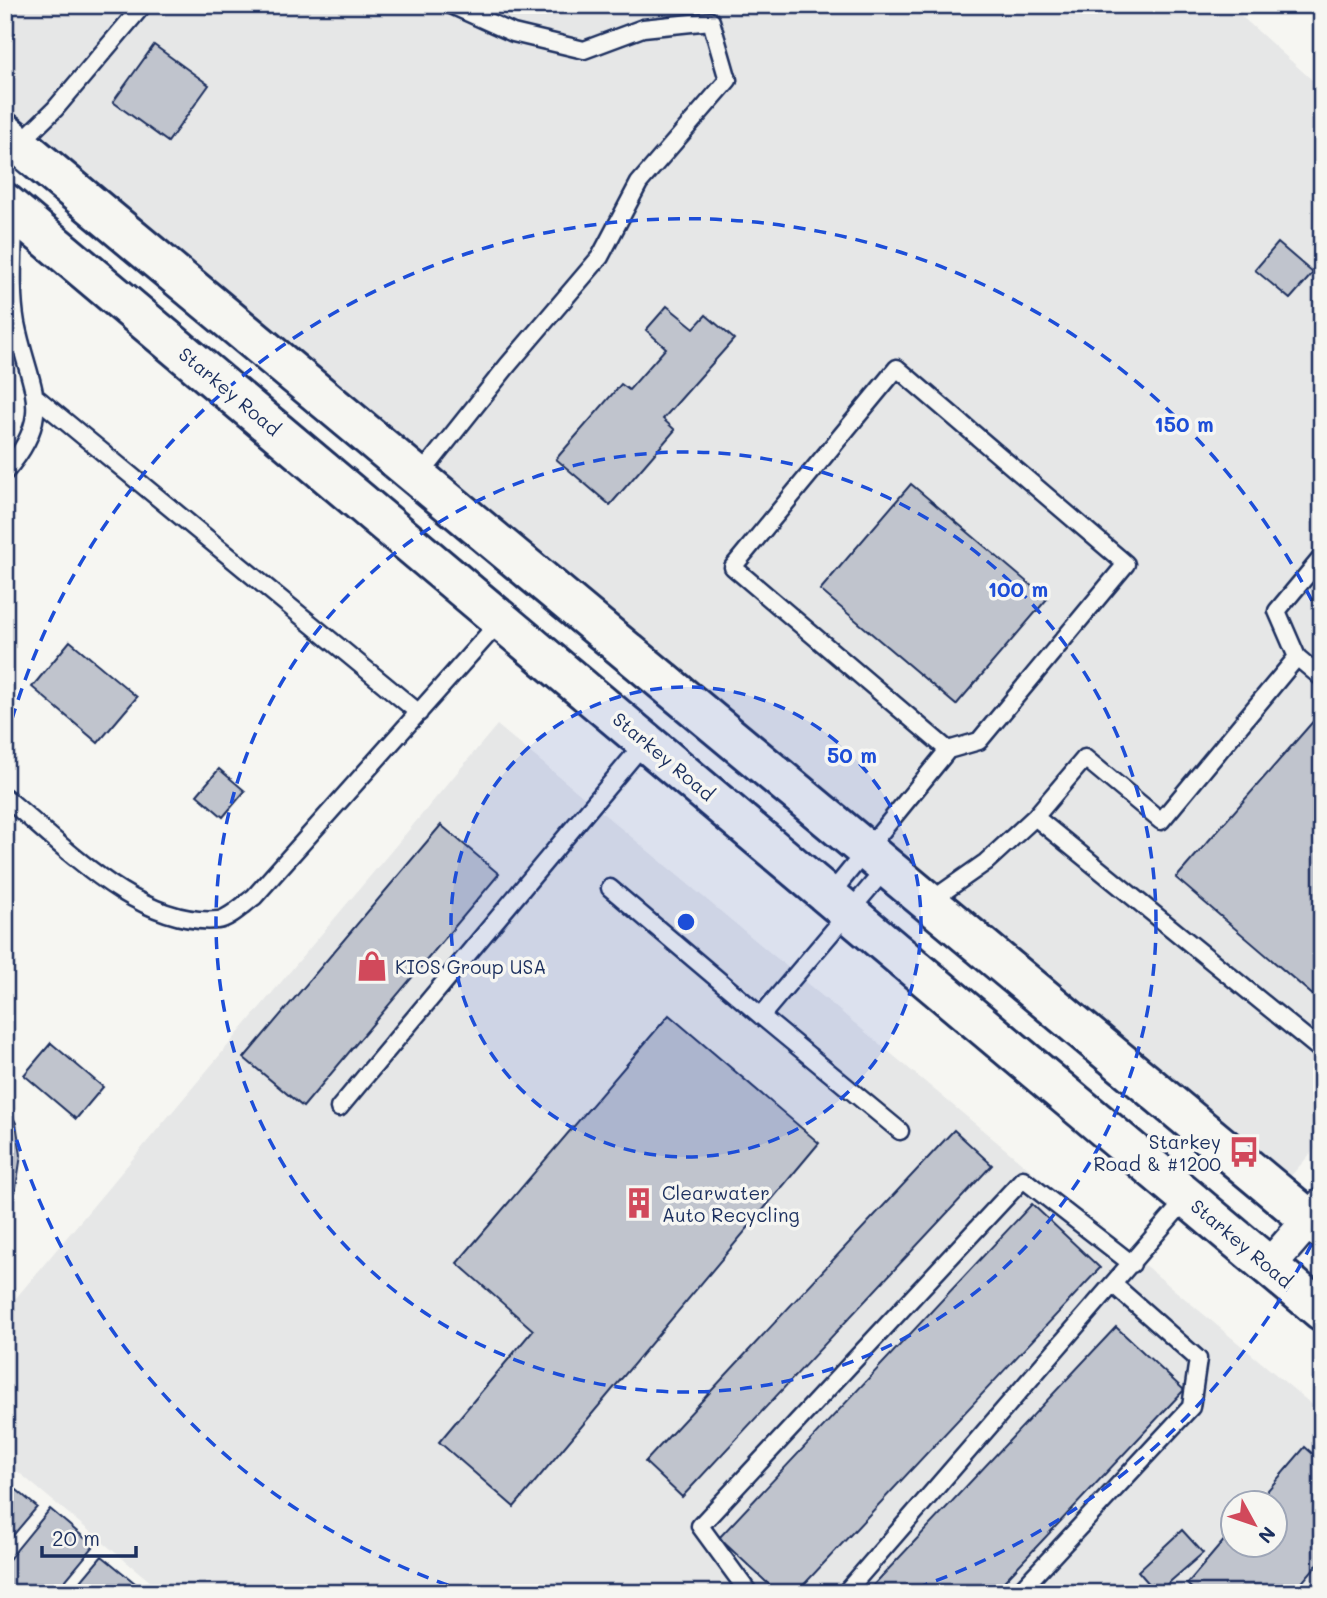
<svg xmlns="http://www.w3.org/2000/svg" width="1327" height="1598" font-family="Mali,sans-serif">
<rect width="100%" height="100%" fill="#f6f6f2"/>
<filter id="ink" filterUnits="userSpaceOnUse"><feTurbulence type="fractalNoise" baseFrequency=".0143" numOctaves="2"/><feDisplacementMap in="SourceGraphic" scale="14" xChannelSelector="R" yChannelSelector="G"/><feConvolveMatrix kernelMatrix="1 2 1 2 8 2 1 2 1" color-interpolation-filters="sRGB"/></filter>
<g filter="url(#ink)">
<path fill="#e6e7e7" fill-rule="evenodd" d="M 5,5 L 1229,5 L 1322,89 L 1322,1141 L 1287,1180 L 5,112 Z
M 497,725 L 1322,1413 L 1322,1593 L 164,1593 L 5,1461 L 5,1311 ZM 1232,1504 L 1274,1504 L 1274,1546 L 1232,1546 Z"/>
<path fill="#c0c4cd" stroke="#1b2f5e" stroke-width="2" d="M 154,45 L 209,85 L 168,142 L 113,102 Z
M 1278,243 L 1313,273 L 1290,299 L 1255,270 Z
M 667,306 L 694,328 L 706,315 L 734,339 L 663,419 L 675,430 L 610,505 L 556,459 L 621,384 L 629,390 L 666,348 L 646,330 Z
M 911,484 L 1047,599 L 956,705 L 820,590 Z
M 70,641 L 137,697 L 98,743 L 32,687 Z
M 1317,717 L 1322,721 L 1322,1003 L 1176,878 Z
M 219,769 L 245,791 L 223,817 L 197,795 Z
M 441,825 L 499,874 L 303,1107 L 244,1058 Z
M 669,1015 L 819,1143 L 514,1507 L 439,1442 L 533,1330 L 457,1263 Z
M 51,1043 L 103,1087 L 76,1119 L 24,1075 Z
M 5,1102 L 16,1123 L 21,1155 L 16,1188 L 5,1208 Z
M 954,1130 L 992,1165 L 682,1497 L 645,1462 Z
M 1032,1204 L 1100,1268 L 796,1593 L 778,1593 L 719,1538 Z
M 1116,1327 L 1184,1390 L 993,1593 L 866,1593 Z
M 1305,1447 L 1322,1462 L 1322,1559 L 1293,1593 L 1197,1593 L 1187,1584 L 1232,1531 L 1232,1546 L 1274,1546 L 1274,1504 L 1256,1504 Z
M 5,1480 L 37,1507 L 5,1545 Z
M 50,1509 L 94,1546 L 55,1593 L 15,1593 L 5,1584 L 5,1564 Z
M 1182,1530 L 1203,1553 L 1157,1593 L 1138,1571 Z
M 102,1556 L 146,1592 L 71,1593 Z"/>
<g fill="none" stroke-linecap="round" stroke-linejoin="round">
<defs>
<path id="service" d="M 19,144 L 55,109 L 143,5
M 37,398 L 419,713
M 5,472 C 57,412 29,389 16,323 C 10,289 14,250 14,216
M 418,478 L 508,365 L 600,257 L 639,183 L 728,80 L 711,21 L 643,28 L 584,50 L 513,33 L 451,5
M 1297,657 L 1277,611 L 1322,557
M 1322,678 L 1297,657 L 1161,821 L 1085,758 L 1035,817 L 1322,1051
M 5,797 C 62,844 138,927 218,920 C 229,919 244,904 254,897 L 501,620
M 887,867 L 761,1016 L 900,1131
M 610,888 L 761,1016
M 829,896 L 948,750 L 733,567 L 897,368 L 1126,564 L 979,741 L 948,750
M 929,902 L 986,862 L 1035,817
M 339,1108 L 646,741
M 749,1593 L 700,1526 L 1023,1179 L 1132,1264
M 845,1593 L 1188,1197
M 1018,1593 L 1191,1407 L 1198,1359 L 1114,1285"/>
<path id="minor" d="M 1269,1266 L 1322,1205"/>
<path id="secondary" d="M 5,133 L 1322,1230
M 5,203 L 1322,1311"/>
</defs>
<use href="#service" stroke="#1b2f5e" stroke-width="21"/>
<use href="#minor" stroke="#1b2f5e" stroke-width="37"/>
<use href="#secondary" stroke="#1b2f5e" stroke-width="44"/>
<use href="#service" stroke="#f6f6f2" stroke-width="16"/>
<use href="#minor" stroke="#f6f6f2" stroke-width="32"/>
<use href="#secondary" stroke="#f6f6f2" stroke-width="38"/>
</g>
</g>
<circle cx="686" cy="922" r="235" fill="#1d4ed8" fill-opacity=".12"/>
<g fill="none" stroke="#1d4ed8" stroke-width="3.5" stroke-dasharray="12 9">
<circle cx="686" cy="922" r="235"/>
<circle cx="686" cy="922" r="470"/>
<path d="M1321 1225A704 704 0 0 1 904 1592M468 1592A704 704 0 0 1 6 1104M6 740A704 704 0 0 1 1321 619"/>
</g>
<defs>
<symbol id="shop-bare" viewBox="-9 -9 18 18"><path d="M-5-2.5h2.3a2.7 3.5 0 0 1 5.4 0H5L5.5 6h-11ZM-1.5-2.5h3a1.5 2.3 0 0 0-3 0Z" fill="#d1495b" stroke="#f6f6f2" stroke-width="2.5" paint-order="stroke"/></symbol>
<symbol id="bus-bare" viewBox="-9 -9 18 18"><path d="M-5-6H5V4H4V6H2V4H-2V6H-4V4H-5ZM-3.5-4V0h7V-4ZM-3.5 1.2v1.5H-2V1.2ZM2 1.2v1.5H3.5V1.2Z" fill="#d1495b" stroke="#f6f6f2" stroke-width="2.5" paint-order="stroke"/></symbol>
<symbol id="building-bare" viewBox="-9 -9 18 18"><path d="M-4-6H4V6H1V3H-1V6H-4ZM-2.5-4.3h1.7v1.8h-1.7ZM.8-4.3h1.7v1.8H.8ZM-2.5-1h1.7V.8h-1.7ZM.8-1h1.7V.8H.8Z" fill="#d1495b" stroke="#f6f6f2" stroke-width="2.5" paint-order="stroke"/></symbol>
</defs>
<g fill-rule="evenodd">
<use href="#shop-bare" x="350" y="944" width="44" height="44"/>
<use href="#bus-bare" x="1222" y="1130" width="44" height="44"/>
<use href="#building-bare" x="617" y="1181" width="44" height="44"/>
</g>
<g text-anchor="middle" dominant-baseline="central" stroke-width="7" stroke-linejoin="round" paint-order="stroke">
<g font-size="19" fill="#1b2f5e" stroke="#f6f6f2">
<text transform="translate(230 391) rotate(40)">Starkey Road</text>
<text transform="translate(664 756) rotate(40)">Starkey Road</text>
<text transform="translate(1242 1243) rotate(40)">Starkey Road</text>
</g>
<g font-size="19" fill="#1b2f5e" stroke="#f6f6f2" text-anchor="start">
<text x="395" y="966">KIOS Group USA</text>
<text x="1221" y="1141" text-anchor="end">Starkey<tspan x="1221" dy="22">Road &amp; #1200</tspan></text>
<text x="662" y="1192">Clearwater<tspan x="662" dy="22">Auto Recycling</tspan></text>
</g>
</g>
<circle cx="686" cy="922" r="10" fill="#1d4ed8" stroke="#f6f6f2" stroke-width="3.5"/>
<g font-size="21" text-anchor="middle" font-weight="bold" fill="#1d4ed8" stroke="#f6f6f2" stroke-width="7" stroke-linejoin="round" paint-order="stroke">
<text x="1184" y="432">150 m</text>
<text x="1018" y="597">100 m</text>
<text x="852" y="763">50 m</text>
</g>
<rect width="1327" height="1598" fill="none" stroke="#f6f6f2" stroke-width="28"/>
<rect x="14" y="14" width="1299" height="1570" fill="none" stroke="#1b2f5e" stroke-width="2.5" filter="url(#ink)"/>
<g transform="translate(1254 1524) rotate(130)"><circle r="33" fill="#f6f6f2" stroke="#9ea6b7" stroke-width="2"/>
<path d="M0-5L12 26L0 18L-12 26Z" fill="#d1495b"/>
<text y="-10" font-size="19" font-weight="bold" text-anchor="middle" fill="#1b2f5e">N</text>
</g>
<path d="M42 1546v10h94v-10" fill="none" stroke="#1b2f5e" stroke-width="3.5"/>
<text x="52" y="1546" font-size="21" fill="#1b2f5e" stroke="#f6f6f2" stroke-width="5" paint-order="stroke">20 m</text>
</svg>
